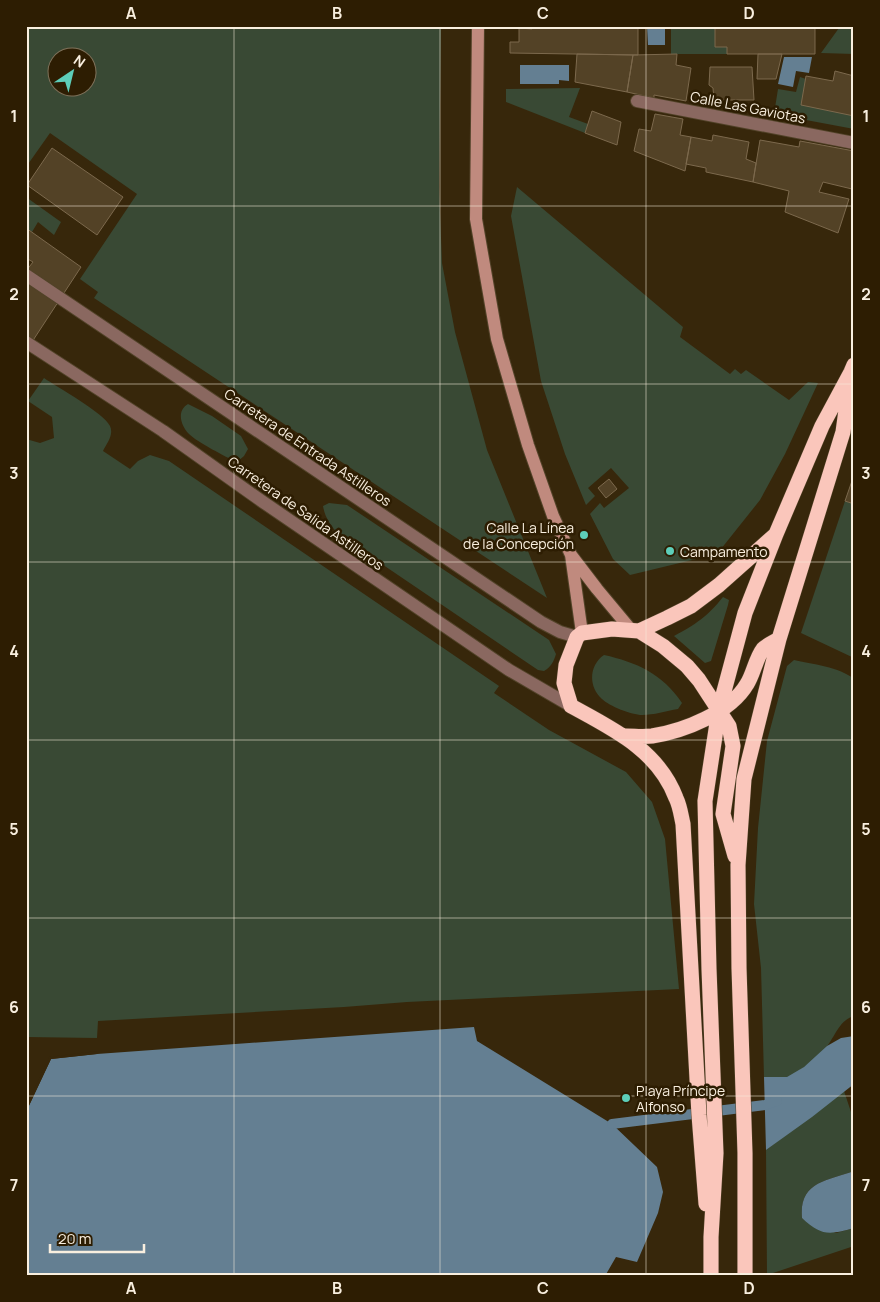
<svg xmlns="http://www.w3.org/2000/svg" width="880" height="1302" font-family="Manrope,sans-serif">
<rect width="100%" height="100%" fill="#37270b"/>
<path fill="#394934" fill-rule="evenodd" d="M 26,26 L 441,26 L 439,187 L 442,263 L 455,332 L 487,450 L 547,598 L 94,298 L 98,292 L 80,279 L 137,194 L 50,133 L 26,167 ZM 58,58 L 88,58 L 88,88 L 58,88 Z
M 671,26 L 715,26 L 727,47 L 727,54 L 671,54 Z
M 839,28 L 854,28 L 854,54 L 821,53 Z
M 800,77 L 806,79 L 854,116 L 854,129 L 774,114 L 778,89 L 796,92 Z
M 580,88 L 569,117 L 588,124 L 585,133 L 506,102 L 506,89 Z
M 517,187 L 683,327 L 680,337 L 730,374 L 735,369 L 741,374 L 746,370 L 789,400 L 808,382 L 818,383 L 785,454 L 760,500 L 717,554 L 630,575 L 613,559 L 590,514 L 600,503 L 604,508 L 629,488 L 611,468 L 588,488 L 595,496 L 586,505 L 565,454 L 541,381 L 511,216 Z
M 26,197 L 61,222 L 54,235 L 38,222 L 32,232 L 26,228 Z
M 44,378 C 57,387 104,413 110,426 C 114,435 107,443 103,451 L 130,469 L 138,461 L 150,455 L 169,461 L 499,686 L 494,693 L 549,730 L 626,772 L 652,802 L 665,839 L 679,989 L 407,1002 L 344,1007 L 98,1021 L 97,1038 L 26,1037 L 26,439 L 40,443 L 54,438 L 52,417 L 28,401 Z
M 188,404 L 212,416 L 241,436 L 248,449 L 244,456 L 237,462 C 226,457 197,442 189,434 C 181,426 176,411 188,404 Z
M 845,501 L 854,504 L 854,658 L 801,633 Z
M 329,503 L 347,505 L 549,640 L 556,654 C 554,661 551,667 544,671 L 538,670 L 339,535 C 331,526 325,518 323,506 Z
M 723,597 L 729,600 L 728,605 L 711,661 L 705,663 L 674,636 C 696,624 707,617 723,597 Z
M 604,655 C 636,662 663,674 682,703 L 678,709 C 666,711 654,715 642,715 C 632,715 609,706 602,699 C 588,687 589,665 604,655 Z
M 794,660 C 811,664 840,667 854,679 L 854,1016 C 840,1020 836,1034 828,1045 C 821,1054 799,1073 788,1077 C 781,1079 771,1077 764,1077 L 761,968 L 754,904 L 758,828 L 767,741 L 787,666 Z
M 844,1091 L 852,1115 L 854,1115 L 854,1171 C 826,1181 799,1182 802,1218 L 836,1233 L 854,1228 L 854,1246 L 767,1275 L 766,1150 Z"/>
<path fill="#647f92" d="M 647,26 L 665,26 L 665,45 L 648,45 Z
M 784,57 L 812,57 L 809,73 L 796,71 L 793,87 L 778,84 Z
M 520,65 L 569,65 L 569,81 L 559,80 L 559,84 L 520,84 Z
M 474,1027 L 477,1041 L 612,1124 L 657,1167 L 663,1192 L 658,1213 L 637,1262 L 616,1257 L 605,1276 L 26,1276 L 26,1112 L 51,1059 L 97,1054 Z
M 854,1036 L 854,1084 L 812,1117 L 766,1150 L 764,1077 L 787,1077 L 804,1067 L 827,1046 L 841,1038 Z
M 854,1171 L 854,1228 C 829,1235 821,1236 802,1218 C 799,1182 826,1181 854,1171 Z"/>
<path fill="#37270b" d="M 97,1051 L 97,1054 L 51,1059 L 26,1112 L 26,1106 L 49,1057 Z"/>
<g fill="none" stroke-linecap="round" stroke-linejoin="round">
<path stroke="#647f92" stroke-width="10" d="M 612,1124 L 765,1105 L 777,1101"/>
</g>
<path fill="#534226" stroke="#7c694d" d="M 532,26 L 638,26 L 638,55 L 510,53 L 510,42 L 519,42 L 519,28 L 532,29 Z
M 715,26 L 815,26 L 815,54 L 727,54 L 727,47 L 715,47 Z
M 577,54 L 633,55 L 627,92 L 575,82 Z
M 677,54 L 676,65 L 691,68 L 686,101 L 654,95 L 654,98 L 627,92 L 633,55 Z
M 758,54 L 782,54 L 776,79 L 757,79 Z
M 710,67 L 752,67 L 754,100 L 714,100 L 713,88 L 709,85 Z
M 835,71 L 854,76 L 854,116 L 801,105 L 806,76 L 833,81 Z
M 592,111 L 621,122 L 617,145 L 585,133 Z
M 655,114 L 683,119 L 680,135 L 691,137 L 685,171 L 634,151 L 639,129 L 651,131 Z
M 713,135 L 749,142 L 746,159 L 756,163 L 753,182 L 706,172 L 706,168 L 686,164 L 691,137 L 712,141 Z
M 760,140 L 799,147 L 800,141 L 854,151 L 854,182 L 852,189 L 823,182 L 819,192 L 849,199 L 838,233 L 785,212 L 789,191 L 753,182 Z
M 52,148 L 123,197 L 97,235 L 27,185 Z
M 26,228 L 81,267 L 28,348 L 26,347 L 26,271 L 33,262 L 26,258 Z
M 854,475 L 854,504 L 845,501 Z
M 609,479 L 617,489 L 606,498 L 598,488 Z"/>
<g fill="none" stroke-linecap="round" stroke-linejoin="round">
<defs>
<path id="street" d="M 637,101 L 854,143
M 26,275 L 541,622 L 560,632 L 577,637
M 26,342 L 163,431 L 263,502 L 509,670 L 571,706"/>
<path id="secondary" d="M 478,26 L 476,219 L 497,339 L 528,445 L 553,516 L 571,555 L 597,589 L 632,631
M 571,555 L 582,633"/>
<path id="highway" d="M 639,631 L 663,646 L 687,666 L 699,680 L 729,726 L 733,746 L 723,814 L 735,856
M 625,736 C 634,736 643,737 652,736 C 684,731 730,713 747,684 C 753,675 756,658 763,649 C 767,645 774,642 779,639
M 706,1204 L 699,1115 L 683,824 C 681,815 680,806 676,798 C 658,750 613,729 571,706 L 564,683 L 566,665 L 577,637 L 582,633 L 612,629 L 639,631 L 667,618 L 691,606 L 719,585 L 775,535
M 711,1276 L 711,1237 L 716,1153 L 709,969 L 705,801 L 719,710 L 745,613 L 776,534 L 822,426 L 851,372 L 854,365
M 745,1276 L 745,1153 L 739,968 L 738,865 L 744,779 L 779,639 L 843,432 L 850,381"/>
</defs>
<use href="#street" stroke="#524329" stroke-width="14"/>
<use href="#secondary" stroke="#524329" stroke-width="14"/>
<use href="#highway" stroke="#524329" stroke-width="16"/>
<use href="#street" stroke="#8a6860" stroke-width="12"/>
<use href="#secondary" stroke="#c08a7e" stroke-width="12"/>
<use href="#highway" stroke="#fac6bb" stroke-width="15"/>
</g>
<path fill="none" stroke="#f9efdf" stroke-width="1" stroke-opacity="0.55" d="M 234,26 L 234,1276M 440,26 L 440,1276M 646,26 L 646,1276M 26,206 L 854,206M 26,384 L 854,384M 26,562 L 854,562M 26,740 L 854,740M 26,918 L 854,918M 26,1096 L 854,1096"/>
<g fill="#5dceb9" stroke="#2d1d02" stroke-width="2">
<circle cx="584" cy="535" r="5"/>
<circle cx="670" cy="551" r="5"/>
<circle cx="626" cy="1098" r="5"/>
</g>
<g text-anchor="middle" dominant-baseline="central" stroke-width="5" stroke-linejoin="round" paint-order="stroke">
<g font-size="14" fill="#f9efdf" stroke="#2d1d02">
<text transform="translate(748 107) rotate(11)">Calle Las Gaviotas</text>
<text transform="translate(308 447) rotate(34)">Carretera de Entrada Astilleros</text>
<text transform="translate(306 513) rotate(35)">Carretera de Salida Astilleros</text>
</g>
<g font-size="14" fill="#f9efdf" stroke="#2d1d02" text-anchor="start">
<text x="574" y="527" text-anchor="end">Calle La Línea<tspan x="574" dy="16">de la Concepción</tspan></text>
<text x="680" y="551">Campamento</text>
<text x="636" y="1090">Playa Príncipe<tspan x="636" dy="16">Alfonso</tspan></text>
</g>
</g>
<rect width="880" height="1302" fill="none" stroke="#2d1d02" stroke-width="55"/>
<g transform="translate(72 72) rotate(35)"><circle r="24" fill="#2d1d02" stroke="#7f715a"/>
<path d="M0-4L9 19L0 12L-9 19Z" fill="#5dceb9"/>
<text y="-8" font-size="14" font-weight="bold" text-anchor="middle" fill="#f9efdf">N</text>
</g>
<path d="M50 1244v8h94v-8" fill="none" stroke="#f9efdf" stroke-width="2.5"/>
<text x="58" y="1244" font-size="15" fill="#f9efdf" stroke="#2d1d02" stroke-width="4" paint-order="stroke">20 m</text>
<rect x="28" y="28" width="824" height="1246" fill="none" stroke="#f9efdf" stroke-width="2"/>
<g font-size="16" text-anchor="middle" font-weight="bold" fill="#f9efdf">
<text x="131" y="19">A</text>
<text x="337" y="19">B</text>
<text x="543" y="19">C</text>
<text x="749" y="19">D</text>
<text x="14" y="122">1</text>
<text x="866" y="122">1</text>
<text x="14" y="300">2</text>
<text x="866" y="300">2</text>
<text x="14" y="479">3</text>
<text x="866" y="479">3</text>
<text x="14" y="657">4</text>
<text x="866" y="657">4</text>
<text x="14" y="835">5</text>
<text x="866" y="835">5</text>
<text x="14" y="1013">6</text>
<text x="866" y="1013">6</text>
<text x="14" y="1191">7</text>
<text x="866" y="1191">7</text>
<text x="131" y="1294">A</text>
<text x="337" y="1294">B</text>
<text x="543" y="1294">C</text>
<text x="749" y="1294">D</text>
</g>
</svg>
